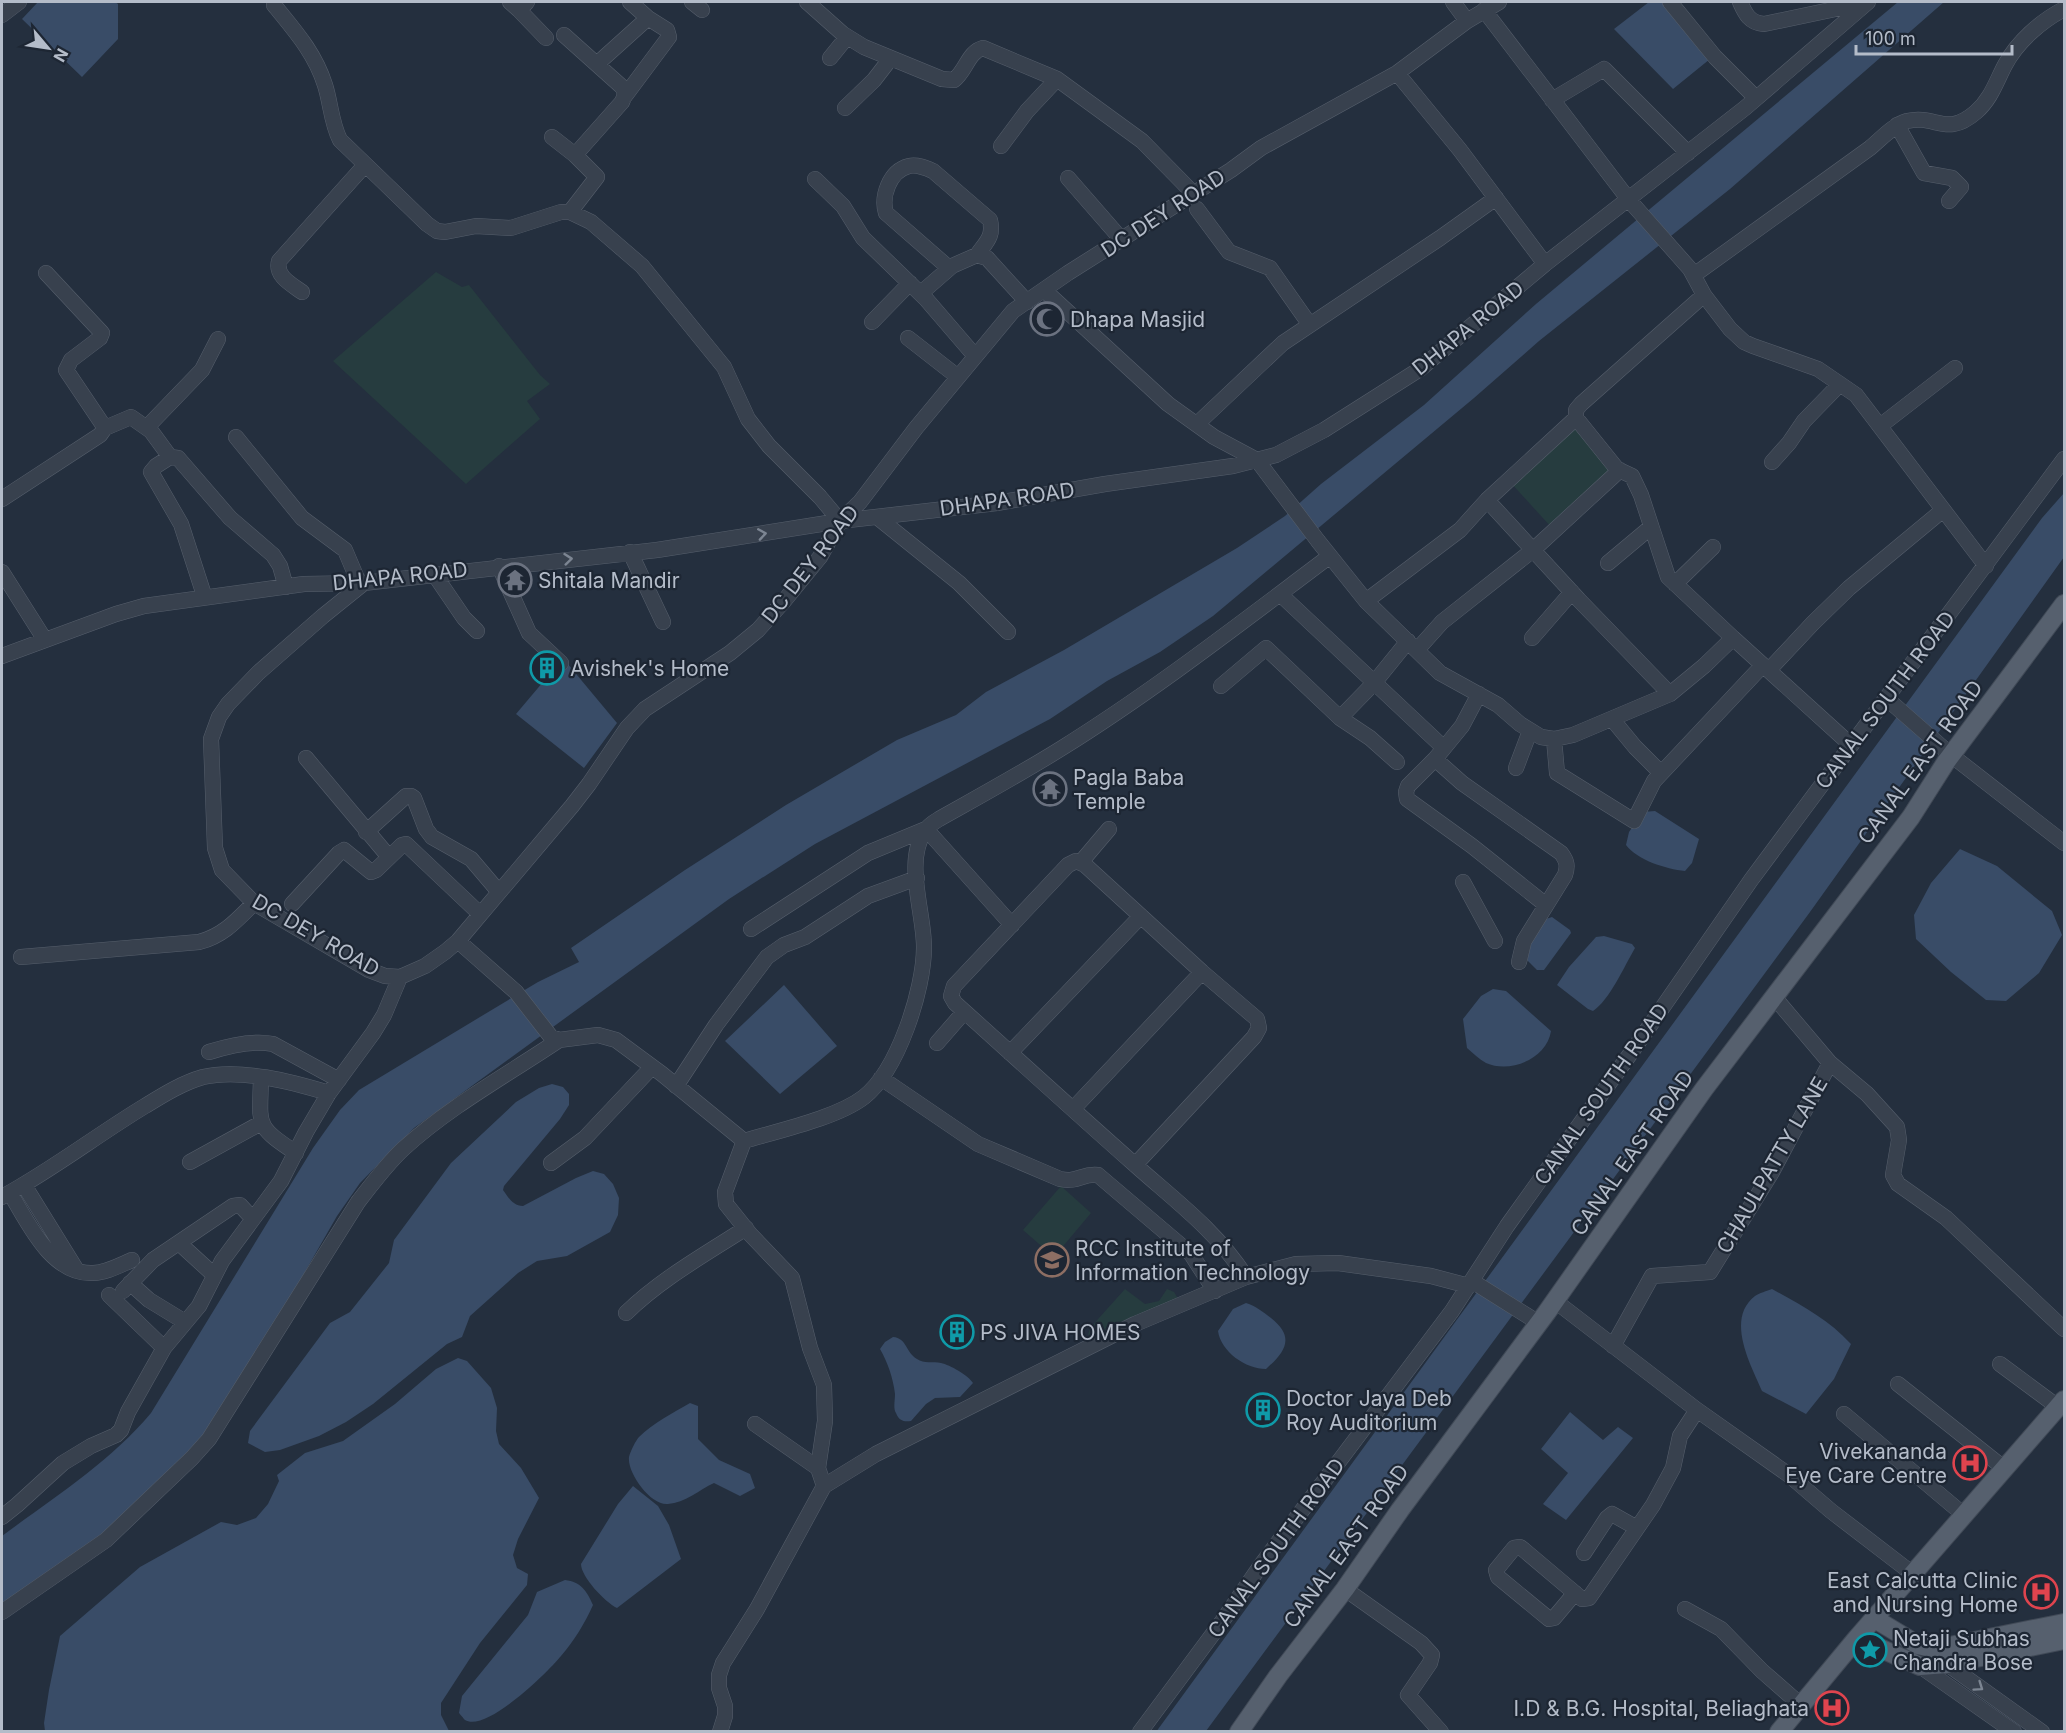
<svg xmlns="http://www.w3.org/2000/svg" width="2066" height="1733" font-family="Inter,sans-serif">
<rect width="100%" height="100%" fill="#242f3e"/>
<path fill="#263c3f" d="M 436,272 L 462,287 L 469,285 L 540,375 L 550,384 L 527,401 L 540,419 L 466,484 L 333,361 Z
M 1574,419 L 1616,470 L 1552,528 L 1510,482 Z
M 1061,1186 L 1091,1213 L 1054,1257 L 1023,1230 Z
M 1125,1289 L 1145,1304 L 1159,1301 L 1167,1289 L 1174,1292 L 1177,1297 L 1177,1299 L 1093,1339 L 1088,1335 L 1090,1328 Z"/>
<path fill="#394c67" d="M 38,2 L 115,2 L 118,4 L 118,39 L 82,77 L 22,19 Z
M 1649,2 L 1664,2 L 1710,59 L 1673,89 L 1614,29 Z
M 1898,2 L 1944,2 L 1730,189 L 1539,341 L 1474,398 L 1213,616 L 1160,652 L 1107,681 L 1050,719 L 815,844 L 729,899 L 414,1128 L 360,1183 L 337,1216 L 286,1305 L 198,1445 L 112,1528 L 2,1605 L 2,1536 C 53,1498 109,1463 151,1413 L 313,1148 L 340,1110 L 359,1090 L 538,982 L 579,962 L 571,948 L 685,870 L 786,805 L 897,740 L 956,715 L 986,692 L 1064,650 L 1237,548 L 1285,516 L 1321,484 L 1424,405 L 1536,304 Z
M 2064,493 L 2064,557 L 1810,912 L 1206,1731 L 1156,1732 L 2042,518 Z
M 567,663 L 617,723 L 584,768 L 516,714 L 543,682 Z
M 1655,811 L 1699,839 L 1692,863 L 1685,871 C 1666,869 1637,860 1626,845 L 1629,832 L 1643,812 Z
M 1960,849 L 1997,866 L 2052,911 L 2062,935 L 2039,973 L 2006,1001 L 1986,1000 L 1951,972 L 1916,939 L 1914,915 L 1931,883 Z
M 1552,917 L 1570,930 L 1571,933 L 1544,970 L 1537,970 L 1527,960 L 1528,948 L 1546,919 Z
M 1604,936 L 1632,944 L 1635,948 C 1625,965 1609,1001 1593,1011 L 1588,1009 L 1557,985 L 1569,967 L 1596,937 Z
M 784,985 L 837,1046 L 780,1094 L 725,1041 Z
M 1493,989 L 1506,991 L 1551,1031 C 1547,1058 1511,1074 1486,1063 C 1479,1059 1473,1053 1467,1048 L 1463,1019 L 1481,996 Z
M 552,1084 L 563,1087 L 569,1094 L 569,1105 L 560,1119 L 504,1186 L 503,1190 C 508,1197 513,1206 523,1206 L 576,1178 L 593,1171 L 604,1174 L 613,1184 L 619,1198 L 618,1215 L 610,1232 L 567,1256 L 537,1261 L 518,1273 L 470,1316 L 462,1337 L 447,1344 L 373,1404 L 346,1422 L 319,1436 L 280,1450 L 265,1452 L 248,1443 L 250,1431 L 330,1323 L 350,1312 L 389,1263 L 394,1240 L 451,1163 L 516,1102 L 539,1088 Z
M 1772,1289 C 1801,1305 1828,1319 1851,1344 L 1834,1379 L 1806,1414 L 1762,1391 C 1751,1365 1725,1319 1755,1296 C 1759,1293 1767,1291 1772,1289 Z
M 1246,1303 C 1256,1306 1263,1312 1271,1318 C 1295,1337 1286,1351 1266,1369 C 1246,1369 1221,1352 1218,1331 L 1233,1309 Z
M 893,1337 C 907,1338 906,1353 917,1359 C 924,1364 933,1361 941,1363 C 950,1365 968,1375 973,1383 L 960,1397 L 935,1398 L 926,1404 L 911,1421 C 904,1422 899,1421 896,1413 C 893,1408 895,1401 895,1394 C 893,1378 888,1363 880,1349 L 885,1342 Z
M 458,1358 L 467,1361 L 491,1388 L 497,1408 L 496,1431 L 499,1444 L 521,1468 L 539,1498 L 518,1539 L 513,1555 L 517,1568 L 528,1574 L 527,1585 L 480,1643 L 441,1703 L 441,1715 L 449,1731 L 45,1731 L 44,1723 L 49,1690 L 60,1636 L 140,1567 L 221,1522 L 237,1525 L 256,1518 L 268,1504 L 279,1481 L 277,1475 L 305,1453 L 343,1441 L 395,1404 L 436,1369 Z
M 690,1403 L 698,1406 L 698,1439 L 719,1460 L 750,1474 L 755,1488 L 740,1496 L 714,1483 C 699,1490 685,1503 668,1504 C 651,1506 627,1473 629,1457 C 630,1452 636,1440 639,1437 C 653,1423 673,1413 690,1403 Z
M 1570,1412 L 1603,1440 L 1618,1427 L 1633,1438 L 1566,1520 L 1543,1504 L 1568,1473 L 1541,1449 Z
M 633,1486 L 658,1506 L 669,1525 L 681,1559 L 617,1608 C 605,1602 581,1577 581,1564 L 618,1504 Z
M 565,1580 C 581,1582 587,1591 593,1605 C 585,1623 574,1641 561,1656 C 548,1672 486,1733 465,1720 C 464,1719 460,1714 459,1713 L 462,1696 L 528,1615 L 537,1592 Z"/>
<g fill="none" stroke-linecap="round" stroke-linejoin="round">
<defs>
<path id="minor" d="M 274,2 L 274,5 C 295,31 315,53 325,85 C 331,104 331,122 340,140 L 427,224 L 437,231 L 445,232 L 476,226 L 511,228 L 561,212 L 570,212 L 591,222 L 642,266 L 724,367 L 748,419 L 769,446 L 820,497 L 840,521
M 510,2 L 519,10 L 527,2
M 692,2 L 702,10
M 807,2 L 843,34 L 864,47 L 942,79 L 954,80 C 966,71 968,52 983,48 L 1057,79 L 1142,141 L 1194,194
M 1453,2 L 1467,21
M 1670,2 L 1715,57 L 1756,98
M 1740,2 C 1745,13 1749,23 1764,24 L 1864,3
M 519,10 L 546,38
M 1484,10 L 1629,200 L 1690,269 L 1704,295 L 1730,329 L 1744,342 L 1753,346 L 1818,369 L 1856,395 L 1986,566
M 2,15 L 19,2
M 830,58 L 847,37
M 598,63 L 648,18 L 630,2
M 1397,73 L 1460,150 L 1545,264
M 625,96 L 669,37 L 667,30 L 648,18
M 1552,100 L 1604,69 L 1688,153
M 845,108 L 874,80 L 891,58
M 1897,125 L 1924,173 L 1952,178 L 1961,187 L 1949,201
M 552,137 L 575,155 L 622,102 C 625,95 626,92 621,86 L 564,35
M 1001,146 L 1027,111 L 1057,79
M 1068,178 L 1122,240
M 815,179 L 843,206 L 863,238 L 926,299 L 975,356
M 1197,209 L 1229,252 L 1270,268 L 1310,325
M 570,212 L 597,177 L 575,155
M 949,268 L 886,213 C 881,197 889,171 909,166 C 917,164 926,168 933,171 L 990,220 C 994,237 986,242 977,255
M 1694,275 L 1870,148 C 1881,139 1893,125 1907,121 C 1936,114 1946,138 1976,112 C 1991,99 1996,82 2005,65 C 2017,42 2041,21 2064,9
M 1044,290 L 1168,404 L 1214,437 L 1257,460 L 1318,541 L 1366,601 L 1440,673 L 1498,705 L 1520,724 L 1541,737 L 1554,739 L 1573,735 L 1670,694 L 1704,666 L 1733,638 L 1851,745
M 302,292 C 291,284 275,276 279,261 L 365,165
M 921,293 L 952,266 L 977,255 L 987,258 L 1027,302
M 1704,295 L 1581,404 L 1576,410 L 1576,418 L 1617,469 L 1632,476 L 1641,495 L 1668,577 L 1733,638
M 872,322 L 910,283
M 908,338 L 958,377
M 1197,424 L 1283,343 L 1440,238 L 1496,198
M 1880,426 L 1955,368
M 105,428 L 131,417 L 151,431
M 236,437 L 302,518 L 345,550 L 359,583
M 170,457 L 151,431 L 149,425 L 202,370 L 218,339
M 1772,462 L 1789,443 L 1804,421 L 1840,384
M 2,499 L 100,435 L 105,428 L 66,370 L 71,360 L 100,338 L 102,333 L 46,273
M 1487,500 L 1579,600 L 1670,694
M 877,517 L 959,583 L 1008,632
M 630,552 L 663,622
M 1608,563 L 1651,527
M 499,566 L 529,633 L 561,663
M 2,572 L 45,640
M 434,574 L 464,618 L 477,631
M 364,583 L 323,616 L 258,673 L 228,704 L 219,717 L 211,739 L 215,848 L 222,870 L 254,903 L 369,970 L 385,976 L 400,977 L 425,966 L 445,952 L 458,941 L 572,806 L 589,784 L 627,728 L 645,709 L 730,653 L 758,630 L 784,601 L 820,557 L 840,521 L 860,502 L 916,428 L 1013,311 L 1068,273 L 1231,170 L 1261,148 L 1397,73 L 1467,21 L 1499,2
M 1675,584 L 1713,547
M 1280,594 L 1444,748 L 1435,759 L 1462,783 L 1561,853 C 1567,861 1568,866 1565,875 L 1524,941 L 1519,962
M 205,598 L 181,524 L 151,472 L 156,466 L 170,457 L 178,458 L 230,518 L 273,555 L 280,566 L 286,587
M 1366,601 L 1460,530 L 1487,500 L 1576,418
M 1532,638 L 1572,592
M 1417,650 L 1442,622 L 1533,550 L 1620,470
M 2,656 L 116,614 L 144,606 L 304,584 L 364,583 L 657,550 L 840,521 L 997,503 L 1105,484 L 1233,466 L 1276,455 L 1324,430 L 1420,369 L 1545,264 L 1745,108 L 1868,2
M 1769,670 L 1813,623 L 1849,588 L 1943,510
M 1221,686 L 1266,648 L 1340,718 L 1370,738 L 1397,762
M 1886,698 L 1951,755 L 2064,843
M 1340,718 L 1374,683 L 1408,641
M 1612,719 L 1635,747 L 1661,773
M 1554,739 L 1557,773 L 1634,821 L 1654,781 L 1763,665
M 1444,748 L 1462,726 L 1479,694
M 306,758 L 389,857
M 1435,759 L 1408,786 L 1406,792 L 1407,799 L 1472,846 L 1546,905
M 1516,768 L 1530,731
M 366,832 L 406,796 L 411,796 L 414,798 L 426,829 L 432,837 L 471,859 L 499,892
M 1081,862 L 1109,829
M 1463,882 L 1495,941
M 292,904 L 339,853 L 344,850 L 371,872 L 376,870 L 402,845 L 406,844 L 480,914
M 751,929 L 868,853 L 926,829 L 1012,925
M 458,941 L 516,992 L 551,1037 L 559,1040 L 598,1035 L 616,1040 L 662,1074 L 744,1141 L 725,1192 L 726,1204 L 750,1234 L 792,1278 L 810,1348 L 824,1385 L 825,1421 L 818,1468 L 824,1486
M 21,957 L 199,942 C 223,936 237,920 254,903
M 1775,998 L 1830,1063 L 1867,1094 L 1897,1127 L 1899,1140 L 1893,1175 L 1898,1184 L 1946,1218 L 2064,1329
M 937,1043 L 964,1012
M 209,1052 C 228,1046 254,1040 273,1044 L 339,1080
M 1010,1053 L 1141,916
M 261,1077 C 260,1126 254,1125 296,1153
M 881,1078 L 978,1144 L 1060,1179 C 1078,1183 1082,1173 1098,1175 L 1191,1254 L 1215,1291
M 676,1086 L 716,1025 L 767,957 L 784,945 L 805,937 L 868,896 L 917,878
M 1073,1109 L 1202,972
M 744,1141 C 777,1131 837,1118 864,1097 C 898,1070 924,990 924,947 C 924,912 904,861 925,831 C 928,826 934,822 939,819 C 980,796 1022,773 1062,748 C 1155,690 1242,622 1330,556
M 190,1162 L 261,1123
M 551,1163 L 585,1138 L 652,1067
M 1135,1165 L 1254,1037 L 1259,1028 L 1257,1019 L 1202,972 L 1085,865 L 1076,861 L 1068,865 L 954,986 L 951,996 L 955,1003 C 1014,1056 1073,1110 1133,1163 C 1174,1200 1215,1229 1246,1277
M 24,1185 L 76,1269
M 10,1193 C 28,1222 51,1275 93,1273 C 106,1273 120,1265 132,1260
M 2,1197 C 52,1170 97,1135 145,1106 C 163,1095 182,1083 203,1077 C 241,1068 292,1082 329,1093
M 179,1243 L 214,1275
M 1472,1281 L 1539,1323
M 130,1283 L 149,1300 L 185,1322
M 123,1291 L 153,1260 L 233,1206 L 240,1205 L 253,1219
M 109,1295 L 164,1348
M 1555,1301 L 1697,1410 L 1789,1475 L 1831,1511 L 1913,1574
M 626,1313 C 661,1279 704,1255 746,1228
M 1613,1346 L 1652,1276 L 1710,1272 L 1772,1172 L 1830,1063
M 2000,1364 L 2058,1407
M 1898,1384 L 2005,1469
M 1844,1414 L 1964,1515
M 755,1424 L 818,1468
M 2,1517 L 17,1505 L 63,1463 L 91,1446 L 116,1435 L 121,1430 L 128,1412 L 164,1348 L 199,1306 L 222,1261 L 281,1181 L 306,1132 L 329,1093 L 373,1033 L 384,1015 L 400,977
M 1584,1553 L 1607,1518 L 1612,1514 L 1637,1528
M 1345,1589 L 1421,1643 L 1432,1655 L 1430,1663 L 1408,1695 L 1441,1732
M 1575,1593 L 1554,1618 L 1549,1619 L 1498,1577 L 1496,1570 L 1514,1548 L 1520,1547 L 1524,1550 L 1582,1599 L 1589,1598 L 1653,1505 L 1673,1468 L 1680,1436 L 1697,1410
M 1685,1609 L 1721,1629 L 1762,1671 L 1802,1706
M 2,1612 L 106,1540 L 192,1458 L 209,1439 L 358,1202 C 372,1184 386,1165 403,1149 C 450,1106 507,1075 559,1040
M 1943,1659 L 1947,1664 L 2042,1732
M 1922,1661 L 1920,1666 L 2014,1732
M 720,1732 L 725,1716 L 725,1706 L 719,1688 L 719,1675 L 723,1663 L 757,1609 L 824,1486 L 876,1454 L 1135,1324 L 1246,1277 L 1296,1264 L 1338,1263 L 1431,1276 L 1469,1286
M 1140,1732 L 1221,1623 L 1261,1565 L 1452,1311 L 1507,1226 L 1633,1050 L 1751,880 L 2064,459"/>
<path id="major" d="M 1875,1619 L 1918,1645 L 1935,1649 L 2064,1623
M 1857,1638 L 1920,1666 L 1947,1664 L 2064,1640
M 1239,1732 L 1278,1676 L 1345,1589 L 1400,1510 L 1547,1312 L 1704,1089 L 1911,817 L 1946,762 L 2064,604
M 1779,1732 L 1857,1638 L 2064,1400"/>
</defs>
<use href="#minor" stroke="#565f6c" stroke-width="16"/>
<use href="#major" stroke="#414a57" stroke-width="20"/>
<use href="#minor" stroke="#38414e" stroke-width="15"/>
<use href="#major" stroke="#56606e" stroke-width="18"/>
</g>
<defs><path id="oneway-chevron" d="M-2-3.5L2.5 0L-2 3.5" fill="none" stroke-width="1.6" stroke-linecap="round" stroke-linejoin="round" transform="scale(1.5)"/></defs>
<g stroke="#7c8592">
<use href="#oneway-chevron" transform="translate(762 534) rotate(-9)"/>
<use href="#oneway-chevron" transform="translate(568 559) rotate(-6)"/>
<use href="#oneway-chevron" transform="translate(1979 1687) rotate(35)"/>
</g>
<defs>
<symbol id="mosque-ring" viewBox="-11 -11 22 22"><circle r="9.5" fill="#1d2633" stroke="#6b7280" stroke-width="1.5"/><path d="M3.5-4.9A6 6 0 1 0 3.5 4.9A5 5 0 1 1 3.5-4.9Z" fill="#6b7280"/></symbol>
<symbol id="temple-ring" viewBox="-11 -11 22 22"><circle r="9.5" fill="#1d2633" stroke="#6b7280" stroke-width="1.5"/><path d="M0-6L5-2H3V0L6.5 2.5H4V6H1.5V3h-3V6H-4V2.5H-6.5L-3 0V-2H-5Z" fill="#6b7280"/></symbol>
<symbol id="building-ring" viewBox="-11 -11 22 22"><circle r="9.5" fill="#1d2633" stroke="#0f9aa8" stroke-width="1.5"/><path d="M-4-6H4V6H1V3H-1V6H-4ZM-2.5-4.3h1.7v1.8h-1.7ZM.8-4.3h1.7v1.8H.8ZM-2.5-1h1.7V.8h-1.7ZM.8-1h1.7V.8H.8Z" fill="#0f9aa8"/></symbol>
<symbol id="university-ring" viewBox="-11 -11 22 22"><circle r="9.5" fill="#1d2633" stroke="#8d6e63" stroke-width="1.5"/><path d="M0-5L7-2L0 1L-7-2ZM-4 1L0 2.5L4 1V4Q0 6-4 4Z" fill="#8d6e63"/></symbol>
<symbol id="hospital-ring" viewBox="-11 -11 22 22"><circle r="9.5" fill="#1d2633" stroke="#e0444e" stroke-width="1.5"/><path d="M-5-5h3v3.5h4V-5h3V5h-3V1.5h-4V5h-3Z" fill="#e0444e"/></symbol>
<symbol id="sight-ring" viewBox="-11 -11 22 22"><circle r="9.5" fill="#1d2633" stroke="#0f9aa8" stroke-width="1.5"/><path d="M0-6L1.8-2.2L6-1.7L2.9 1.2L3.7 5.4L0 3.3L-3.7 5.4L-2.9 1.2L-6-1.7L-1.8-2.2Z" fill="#0f9aa8"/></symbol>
</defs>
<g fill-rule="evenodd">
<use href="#mosque-ring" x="1028" y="300" width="38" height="38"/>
<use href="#temple-ring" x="496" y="561" width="38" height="38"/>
<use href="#building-ring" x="528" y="649" width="38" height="38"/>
<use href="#temple-ring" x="1031" y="770" width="38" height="38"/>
<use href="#university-ring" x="1033" y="1241" width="38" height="38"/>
<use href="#building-ring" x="938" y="1313" width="38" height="38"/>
<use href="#building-ring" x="1244" y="1391" width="38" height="38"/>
<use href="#hospital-ring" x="1951" y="1444" width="38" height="38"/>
<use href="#hospital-ring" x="2022" y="1573" width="38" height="38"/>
<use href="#sight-ring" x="1851" y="1631" width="38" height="38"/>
<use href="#hospital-ring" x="1813" y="1689" width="38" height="38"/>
</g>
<g text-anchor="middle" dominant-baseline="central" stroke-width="4.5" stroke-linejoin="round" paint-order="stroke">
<g font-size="21" fill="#b4bcc9" stroke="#1d2633">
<text transform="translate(1163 213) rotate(-33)">DC DEY ROAD</text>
<text transform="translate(1468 328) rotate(-39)">DHAPA ROAD</text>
<text transform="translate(1007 499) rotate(-8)">DHAPA ROAD</text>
<text transform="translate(810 564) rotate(-52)">DC DEY ROAD</text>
<text transform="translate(400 576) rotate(-6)">DHAPA ROAD</text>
<text transform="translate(1885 700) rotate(-53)">CANAL SOUTH ROAD</text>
<text transform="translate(1920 762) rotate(-54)">CANAL EAST ROAD</text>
<text transform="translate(316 935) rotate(30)">DC DEY ROAD</text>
<text transform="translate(1601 1094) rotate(-55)">CANAL SOUTH ROAD</text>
<text transform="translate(1632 1153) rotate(-55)">CANAL EAST ROAD</text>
<text transform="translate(1772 1165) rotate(-60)">CHAULPATTY LANE</text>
<text transform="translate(1346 1546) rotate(-54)">CANAL EAST ROAD</text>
<text transform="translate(1276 1548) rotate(-54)">CANAL SOUTH ROAD</text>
</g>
<g font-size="21" fill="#b4bcc9" stroke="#1d2633" text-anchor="start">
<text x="1070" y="319">Dhapa Masjid</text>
<text x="538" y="580">Shitala Mandir</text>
<text x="570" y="668">Avishek's Home</text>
<text x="1073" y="777">Pagla Baba<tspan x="1073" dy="24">Temple</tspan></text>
<text x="1075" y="1248">RCC Institute of<tspan x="1075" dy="24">Information Technology</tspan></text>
<text x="980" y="1332">PS JIVA HOMES</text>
<text x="1286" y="1398">Doctor Jaya Deb<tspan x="1286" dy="24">Roy Auditorium</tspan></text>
<text x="1947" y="1451" text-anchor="end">Vivekananda<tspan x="1947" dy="24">Eye Care Centre</tspan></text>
<text x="2018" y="1580" text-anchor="end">East Calcutta Clinic<tspan x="2018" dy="24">and Nursing Home</tspan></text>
<text x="1893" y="1638">Netaji Subhas<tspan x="1893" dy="24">Chandra Bose</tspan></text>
<text x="1809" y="1708" text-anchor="end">I.D &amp; B.G. Hospital, Beliaghata</text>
</g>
</g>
<rect width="2066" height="1733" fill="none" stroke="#b4bcc9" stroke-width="6"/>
<g transform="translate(48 48) rotate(119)" stroke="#1d2633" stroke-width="4.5" paint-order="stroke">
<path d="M0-4.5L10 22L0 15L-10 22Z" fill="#b4bcc9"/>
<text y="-9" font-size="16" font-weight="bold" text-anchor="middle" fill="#b4bcc9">N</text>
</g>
<path d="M1856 45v9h156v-9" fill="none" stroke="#b4bcc9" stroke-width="3"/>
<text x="1865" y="45" font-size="18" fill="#b4bcc9" stroke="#1d2633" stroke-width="4.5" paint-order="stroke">100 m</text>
</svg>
